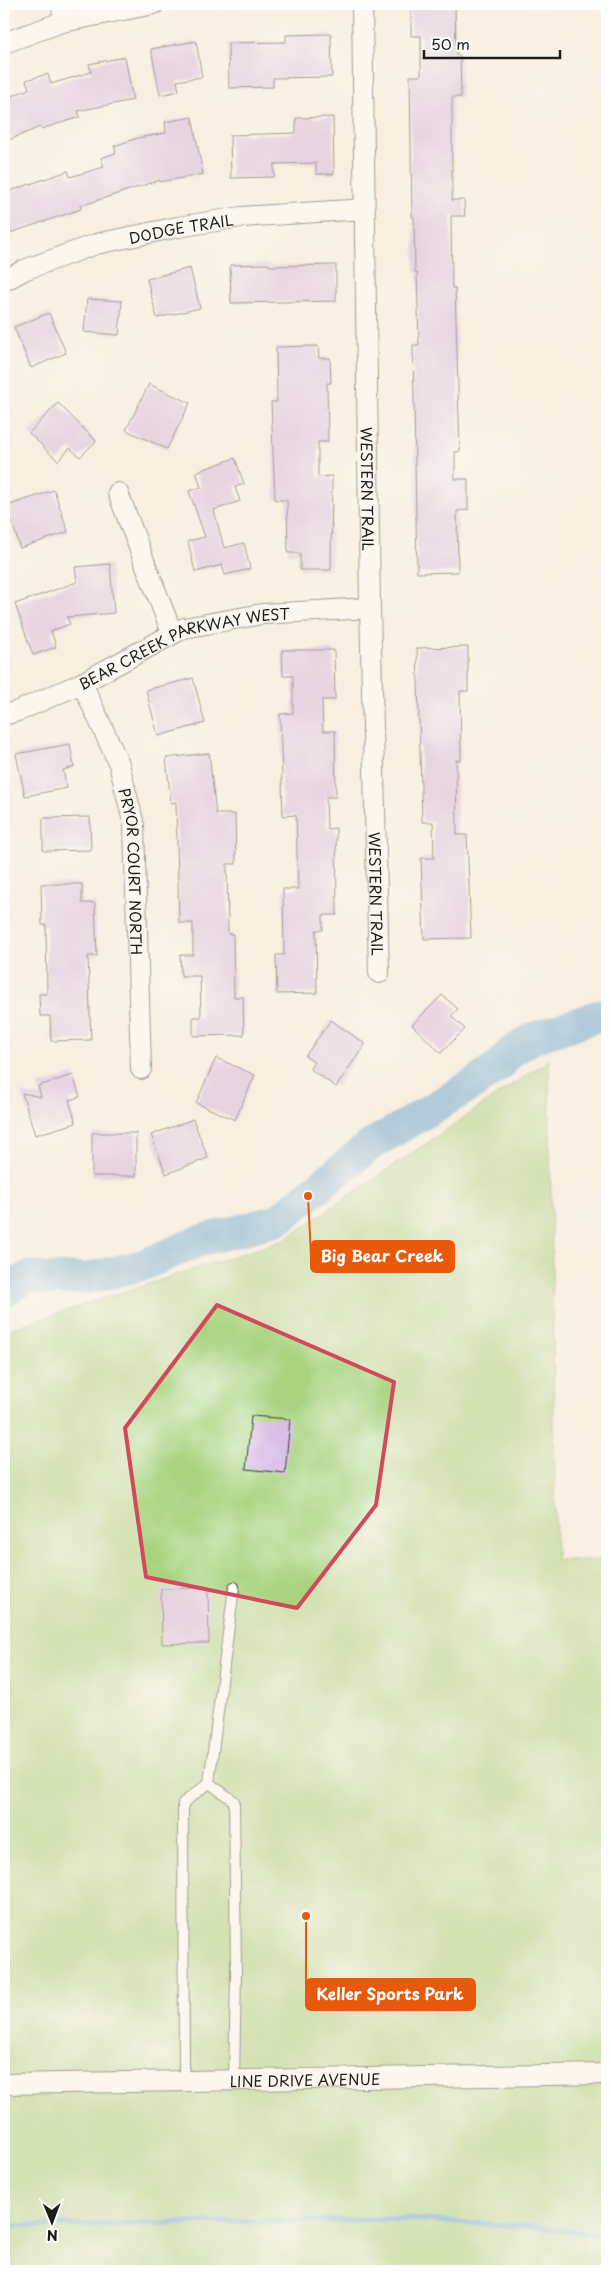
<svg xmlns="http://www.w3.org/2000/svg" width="611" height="2275" font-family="'Playpen Sans',sans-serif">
<rect width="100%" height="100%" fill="#fff"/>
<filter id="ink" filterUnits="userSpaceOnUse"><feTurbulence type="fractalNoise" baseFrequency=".02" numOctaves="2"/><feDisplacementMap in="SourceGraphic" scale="10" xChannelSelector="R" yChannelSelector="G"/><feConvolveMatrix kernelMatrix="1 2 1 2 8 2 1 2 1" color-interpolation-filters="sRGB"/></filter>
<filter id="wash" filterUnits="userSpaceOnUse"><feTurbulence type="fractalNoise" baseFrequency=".0096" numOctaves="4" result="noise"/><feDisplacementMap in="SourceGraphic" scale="20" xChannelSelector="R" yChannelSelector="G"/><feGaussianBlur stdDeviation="1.12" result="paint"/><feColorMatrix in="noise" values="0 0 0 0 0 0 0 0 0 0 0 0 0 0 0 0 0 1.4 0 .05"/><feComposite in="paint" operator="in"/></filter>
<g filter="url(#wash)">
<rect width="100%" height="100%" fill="#f8efe0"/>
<path fill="#a9d37f" stroke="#62784e" d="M 549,1060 L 556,1560 L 607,1560 L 607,2271 L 4,2271 L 4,1328 L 13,1328 L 284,1240 Z"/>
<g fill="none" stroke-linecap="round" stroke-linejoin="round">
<path stroke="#5da1d2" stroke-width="5.5" d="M 4,2226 L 406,2219 L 538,2227 L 607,2236"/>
<path stroke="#5da1d2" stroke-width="32" d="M 4,1292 L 29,1276 L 47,1279 L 89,1278 L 143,1265 L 199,1241 L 278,1220 L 369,1146 L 475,1083 L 499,1066 L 511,1052 L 533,1038 L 607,1013"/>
</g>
<g id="blocks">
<path fill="#d2b4e2" d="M 411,4 L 455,4 L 456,55 L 460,55 L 461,97 L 452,97 L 452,200 L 464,200 L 465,216 L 451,216 L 452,288 L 455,288 L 460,451 L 455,452 L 455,479 L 468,479 L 468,510 L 457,511 L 458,572 L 417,573 L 413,345 L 419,345 L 417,272 L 415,272 L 414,217 L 412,217 L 410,76 L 421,76 L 421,36 L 411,36 Z
M 331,34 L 332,77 L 273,78 L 273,87 L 229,88 L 228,43 L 286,42 L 286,35 Z
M 196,41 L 202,77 L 177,81 L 179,91 L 160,95 L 151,49 Z
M 125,57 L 133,100 L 78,111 L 80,117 L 41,129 L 40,127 L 4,142 L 4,99 L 29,89 L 26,80 L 48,74 L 51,84 L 91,72 L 89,64 Z
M 192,117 L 203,174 L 160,182 L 160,180 L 80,206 L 81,209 L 4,235 L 4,193 L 68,171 L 70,177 L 104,167 L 101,158 L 116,153 L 114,146 L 138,138 L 166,133 L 165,122 Z
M 333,117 L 334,174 L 316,174 L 316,163 L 274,164 L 274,177 L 231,178 L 230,135 L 296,133 L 296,118 Z
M 268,264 L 269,266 L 336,265 L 336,301 L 231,303 L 230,265 Z
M 190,268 L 200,308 L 157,318 L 147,279 Z
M 87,299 L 122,301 L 119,335 L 84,332 Z
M 49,313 L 66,353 L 31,368 L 14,327 Z
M 318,346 L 319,358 L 330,358 L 331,383 L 327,383 L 328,442 L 318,442 L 318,477 L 332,476 L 331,570 L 300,570 L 300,553 L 288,553 L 287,500 L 275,500 L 271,402 L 277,402 L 276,347 Z
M 149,384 L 190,403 L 167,449 L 126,430 Z
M 58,403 L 96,441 L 80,457 L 70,448 L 58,461 L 29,433 Z
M 235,458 L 244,484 L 235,487 L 240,501 L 214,510 L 224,548 L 244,543 L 250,569 L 225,575 L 222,565 L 195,572 L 188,541 L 205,537 L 189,491 L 201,487 L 196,472 Z
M 54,490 L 68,532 L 20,548 L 7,506 Z
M 110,564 L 114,613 L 67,617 L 70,624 L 51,631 L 56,647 L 33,655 L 15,604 L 77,582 L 75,567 Z
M 468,647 L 468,691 L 460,691 L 461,760 L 456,760 L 457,835 L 467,835 L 471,938 L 424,939 L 421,858 L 434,858 L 433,822 L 422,822 L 417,648 Z
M 282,650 L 334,650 L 335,700 L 322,700 L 323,731 L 335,731 L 336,797 L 326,797 L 327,829 L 336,828 L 337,915 L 323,915 L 323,930 L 316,930 L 317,993 L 277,994 L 276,955 L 284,955 L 283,889 L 298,889 L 296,815 L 283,816 L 280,714 L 293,713 L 293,676 L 283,676 Z
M 193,678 L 205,723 L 158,736 L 146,690 Z
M 70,744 L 74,767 L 63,770 L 67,788 L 25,796 L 16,754 Z
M 209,753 L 216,814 L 235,814 L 236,864 L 227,864 L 228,934 L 233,934 L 234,997 L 243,997 L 244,1035 L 193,1036 L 193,1017 L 201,1017 L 200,976 L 181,976 L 180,955 L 193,955 L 193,923 L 179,923 L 176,802 L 171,803 L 166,758 Z
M 90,817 L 91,850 L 43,851 L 43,818 Z
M 41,884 L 82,884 L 82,903 L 95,903 L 97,956 L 88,956 L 91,1040 L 51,1041 L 50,1016 L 40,1016 L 39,994 L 47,994 L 46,925 L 42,925 Z
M 442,995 L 458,1009 L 451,1016 L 465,1029 L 441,1053 L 412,1025 Z
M 331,1020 L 365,1044 L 336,1087 L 310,1069 L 314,1062 L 305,1056 Z
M 216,1058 L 255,1075 L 235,1120 L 196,1103 Z
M 73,1075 L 80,1097 L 69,1100 L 76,1123 L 35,1135 L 22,1093 L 41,1097 L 38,1086 Z
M 193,1119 L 208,1158 L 166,1174 L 151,1135 Z
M 92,1133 L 136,1133 L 136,1176 L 92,1176 Z
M 251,1416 L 290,1419 L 285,1473 L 246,1469 Z
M 208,1588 L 209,1643 L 162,1644 L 161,1589 Z"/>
</g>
</g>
<g filter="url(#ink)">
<use href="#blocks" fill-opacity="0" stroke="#3d3c39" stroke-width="1"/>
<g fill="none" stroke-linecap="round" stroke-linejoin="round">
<defs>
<path id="lane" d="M 209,1783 L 234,1587
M 184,2080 L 183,1803 L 209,1783 L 234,1801 L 236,1972 L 234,2081"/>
<g id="street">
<path id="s1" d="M 362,4 L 370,608 L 379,973"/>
<path d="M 62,22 L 63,4"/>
<path d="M 4,43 L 62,22 L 154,4"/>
<path id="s2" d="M 4,281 L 24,270 L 96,244 L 178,227 L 241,217 L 365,209"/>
<path d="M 118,493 L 172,633"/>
<path id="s3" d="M 82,683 L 119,764 L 134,825 L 141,1069"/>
<path id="s4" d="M 4,715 L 18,711 L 82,683 L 184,628 L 262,614 L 370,608"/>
<path id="s5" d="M 4,2084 L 607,2074"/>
</g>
</defs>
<use href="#lane" stroke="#3d3c39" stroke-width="12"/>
<use href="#street" stroke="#3d3c39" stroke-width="22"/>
<use href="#lane" stroke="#fff" stroke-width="10"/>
<use href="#street" stroke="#fff" stroke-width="20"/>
</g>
</g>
<path d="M0 0H611V2275H0ZM 217,1305 L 394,1382 L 376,1505 L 297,1608 L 146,1577 L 125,1428 Z" fill="#f8efe0" fill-opacity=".55" fill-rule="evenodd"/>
<path fill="none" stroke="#d1495b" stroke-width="4" stroke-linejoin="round" d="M 217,1305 L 394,1382 L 376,1505 L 297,1608 L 146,1577 L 125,1428 Z"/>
<g text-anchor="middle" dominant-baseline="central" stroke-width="4" stroke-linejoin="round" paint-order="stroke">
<g font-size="15" fill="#1c1c1c" stroke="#fff">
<text stroke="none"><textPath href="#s2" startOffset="186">DODGE TRAIL</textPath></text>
<text stroke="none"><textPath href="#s1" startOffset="485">WESTERN TRAIL</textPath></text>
<text stroke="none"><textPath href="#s4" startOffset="194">BEAR CREEK PARKWAY WEST</textPath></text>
<text stroke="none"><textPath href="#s3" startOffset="198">PRYOR COURT NORTH</textPath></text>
<text stroke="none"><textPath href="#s1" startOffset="890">WESTERN TRAIL</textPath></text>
<text stroke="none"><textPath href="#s5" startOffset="301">LINE DRIVE AVENUE</textPath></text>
</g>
</g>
<path fill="none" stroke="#e8590c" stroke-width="2" d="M308 1196L311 1256M306 1916L306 1994"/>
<g fill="#e8590c" stroke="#fff" stroke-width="2">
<circle cx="308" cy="1196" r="5"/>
<circle cx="306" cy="1916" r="5"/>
</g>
<g fill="#e8590c" stroke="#e8590c" stroke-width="2">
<rect x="311" y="1241" width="143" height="31" rx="5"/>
<rect x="306" y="1979" width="169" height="31" rx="5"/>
</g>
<g font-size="16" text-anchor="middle" font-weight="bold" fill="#fff">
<text x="382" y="1262">Big Bear Creek</text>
<text x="390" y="2000">Keller Sports Park</text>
</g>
<rect width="611" height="2275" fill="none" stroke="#fff" stroke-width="20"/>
<g transform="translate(52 2222) rotate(179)" stroke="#ffffff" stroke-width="4" paint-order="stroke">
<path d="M0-4L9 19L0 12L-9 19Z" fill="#1c1c1c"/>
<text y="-8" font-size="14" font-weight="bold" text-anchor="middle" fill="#1c1c1c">N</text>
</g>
<path d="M424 50v8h136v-8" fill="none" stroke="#1c1c1c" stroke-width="2.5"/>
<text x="431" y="50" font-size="15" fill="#1c1c1c" stroke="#ffffff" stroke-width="4" paint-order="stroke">50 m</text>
</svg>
